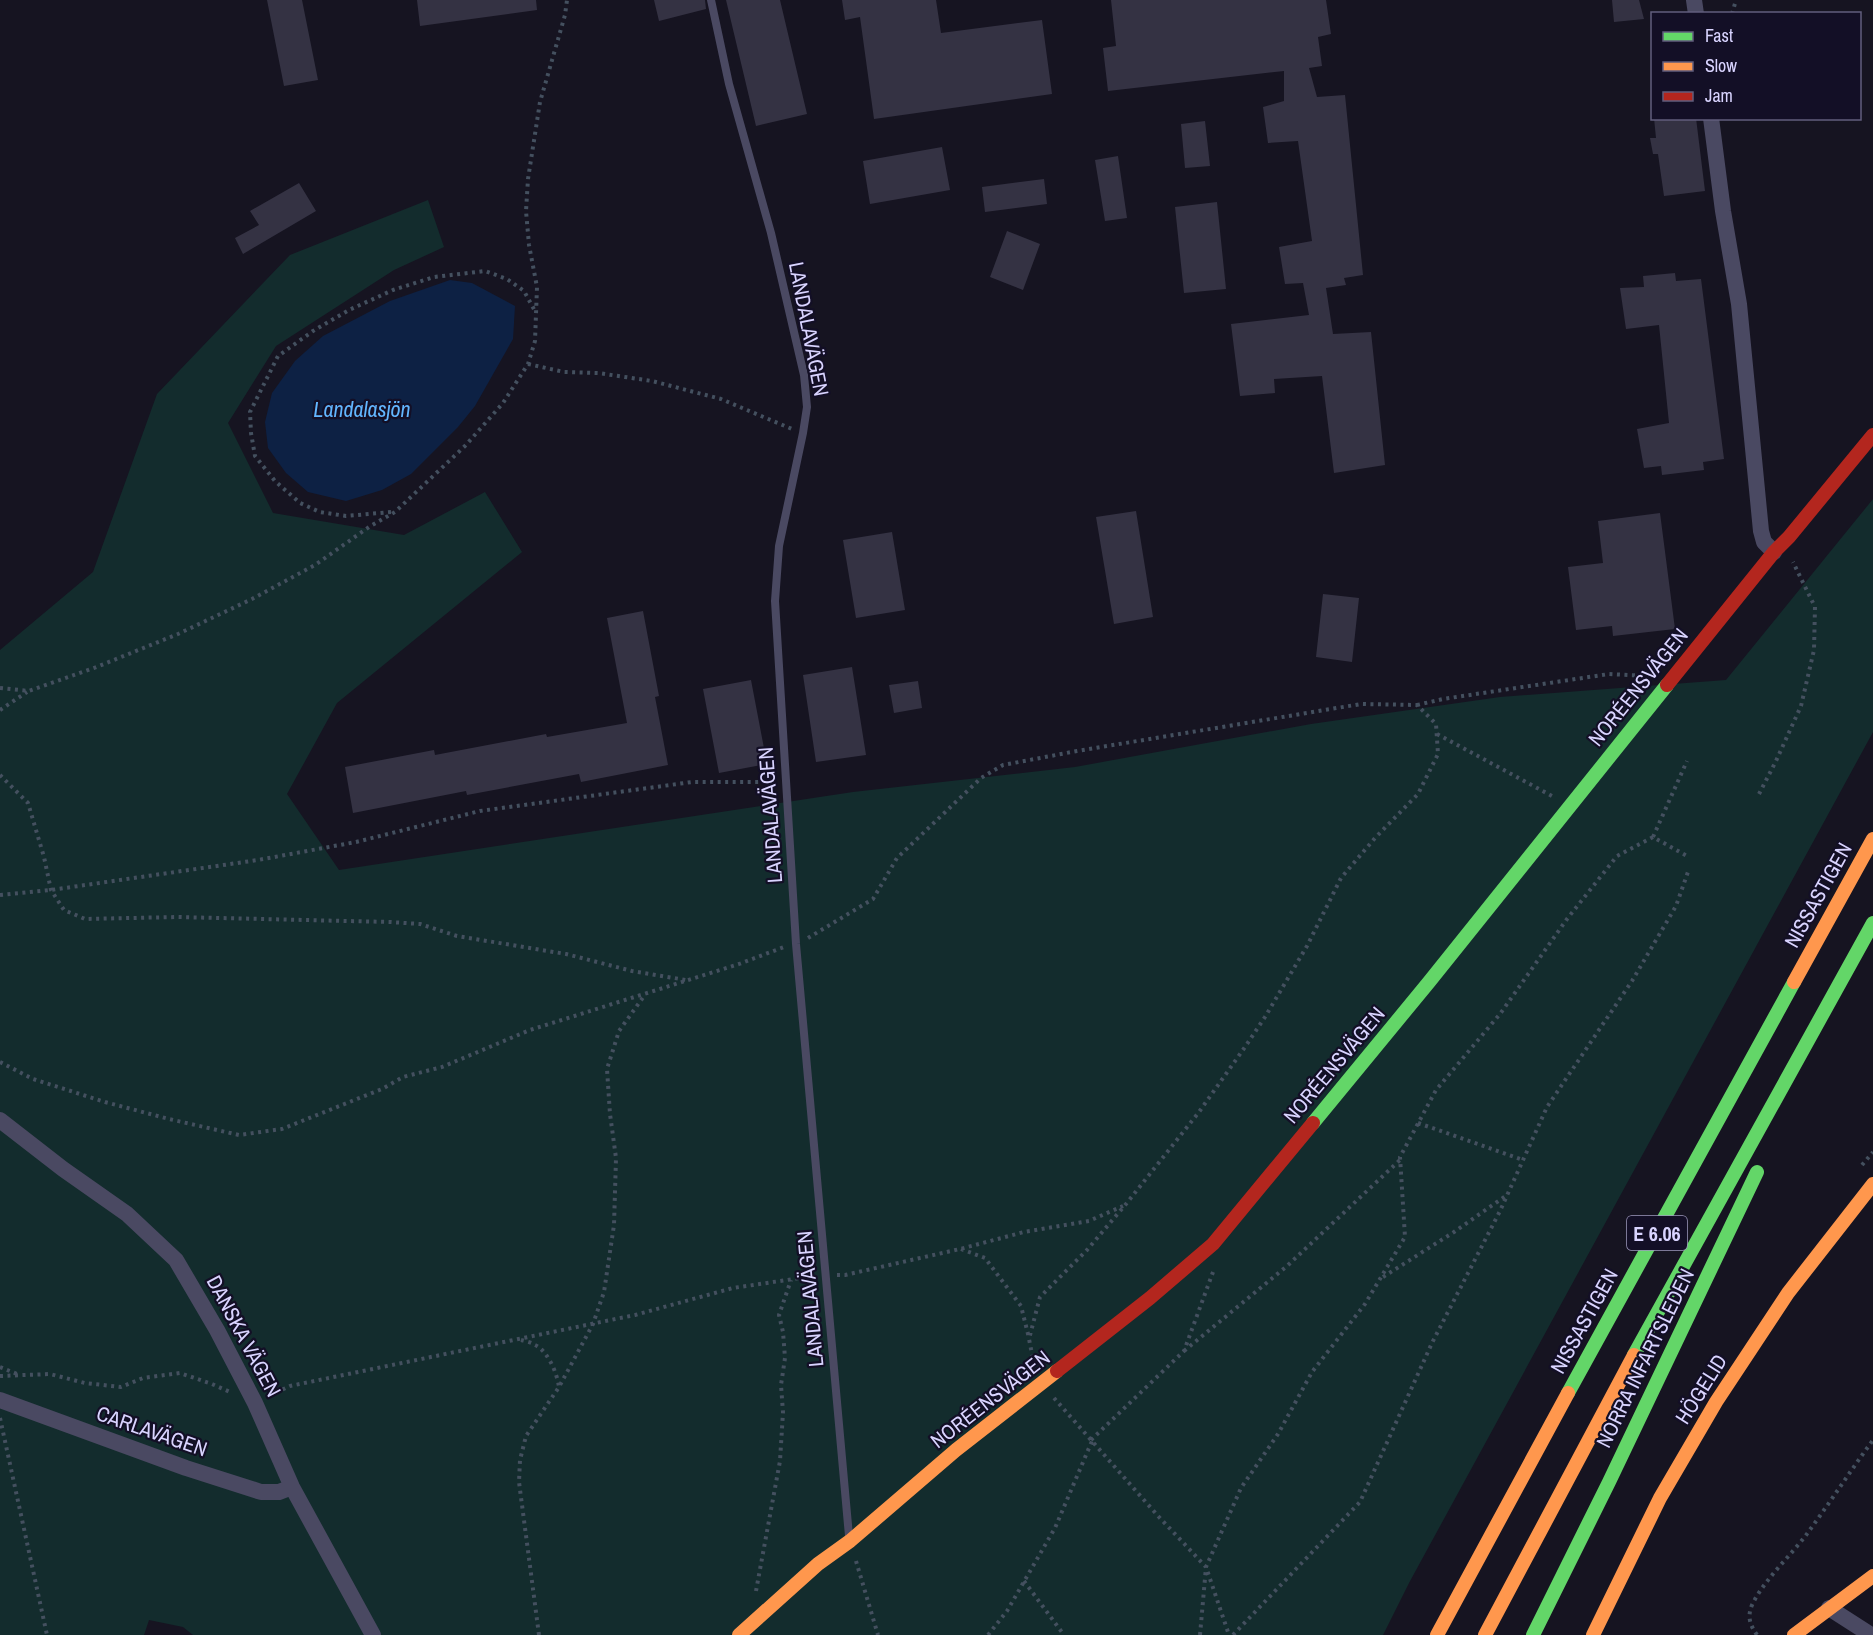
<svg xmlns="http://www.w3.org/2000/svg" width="1873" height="1635" font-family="'Archivo Narrow',sans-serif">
<rect width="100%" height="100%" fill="#161421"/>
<path fill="#132c2d" d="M 428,200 L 444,247 L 394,270 L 276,346 L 228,423 L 273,513 L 404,535 L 485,492 L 522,552 L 337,703 L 287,794 L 339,870 L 853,792 L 1075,767 L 1311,724 L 1500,697 L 1726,680 L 1873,499 L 1873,732 L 1409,1583 L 1383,1635 L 193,1635 L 183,1627 L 149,1620 L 144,1635 L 0,1635 L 0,650 L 93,572 L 157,394 L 290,255 Z"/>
<path fill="#0d2144" d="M 450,280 L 472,283 L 515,306 L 513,339 L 475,406 L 458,427 L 411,474 L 382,490 L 346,501 L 308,492 L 286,473 L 268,448 L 265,422 L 272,393 L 295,361 L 323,336 L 390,301 Z"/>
<path fill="#343243" d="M 267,0 L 302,0 L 318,80 L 284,86 Z
M 417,0 L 536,0 L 537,10 L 420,26 Z
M 654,0 L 705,0 L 706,9 L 659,21 Z
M 726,0 L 780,0 L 807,114 L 756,126 Z
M 842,0 L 936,0 L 941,33 L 1042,20 L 1052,94 L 874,119 L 860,17 L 845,20 Z
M 1111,0 L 1326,0 L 1331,34 L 1318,37 L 1322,66 L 1309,68 L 1317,97 L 1345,95 L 1363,275 L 1344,278 L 1346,285 L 1326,288 L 1333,334 L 1371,332 L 1385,465 L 1334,473 L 1322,376 L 1274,379 L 1275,393 L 1240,396 L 1231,324 L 1309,315 L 1303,283 L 1285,284 L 1279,247 L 1312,241 L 1298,141 L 1268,143 L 1263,107 L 1284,101 L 1284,71 L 1108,91 L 1103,48 L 1116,46 Z
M 1612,0 L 1639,0 L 1644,19 L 1614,22 Z
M 1654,118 L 1696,118 L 1705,191 L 1664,196 L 1658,154 L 1653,154 L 1650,138 L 1656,138 Z
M 1205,121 L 1210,166 L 1185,168 L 1181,124 Z
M 942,147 L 950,190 L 870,204 L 863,161 Z
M 1118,156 L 1127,218 L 1105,221 L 1095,160 Z
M 1044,179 L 1047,204 L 985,212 L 982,187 Z
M 299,183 L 316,211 L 243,254 L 235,238 L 259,225 L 250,211 Z
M 1217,202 L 1226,289 L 1184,293 L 1175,207 Z
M 1007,231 L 1040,244 L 1023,290 L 990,277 Z
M 1675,273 L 1676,281 L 1701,279 L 1724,459 L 1703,462 L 1704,470 L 1662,475 L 1661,466 L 1644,468 L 1637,429 L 1669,423 L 1659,325 L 1626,329 L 1620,288 L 1644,287 L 1643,276 Z
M 1136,511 L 1153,617 L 1114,624 L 1096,517 Z
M 1660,513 L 1675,629 L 1613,636 L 1612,626 L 1576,630 L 1568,567 L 1603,563 L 1598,521 Z
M 892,532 L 905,610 L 856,618 L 843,540 Z
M 1323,594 L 1359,598 L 1352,662 L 1316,657 Z
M 643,611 L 659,696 L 655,697 L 668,765 L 581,782 L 579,774 L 467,795 L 466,791 L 353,813 L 345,767 L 434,750 L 435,755 L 546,734 L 547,737 L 627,723 L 607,618 Z
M 852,667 L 866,755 L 816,762 L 803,675 Z
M 751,680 L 767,764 L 719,773 L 703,689 Z
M 918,681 L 922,708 L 894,713 L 889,685 Z"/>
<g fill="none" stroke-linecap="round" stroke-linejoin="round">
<path stroke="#44505f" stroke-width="4" stroke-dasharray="3 4.5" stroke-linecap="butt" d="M 1732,14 L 1736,0
M 528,364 L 564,372 L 598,373 L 652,381 L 721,399 L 792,429
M 391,512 L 346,516 L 320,512 L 300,503 L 275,481 L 255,456 L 251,433 L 250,412 L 278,356 L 313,331 L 349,310 L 393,290 L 434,277 L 485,271 L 507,279 L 524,291 L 536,313
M 0,688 L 29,691 L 94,668 L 178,634 L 252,599 L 315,565 L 369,527 L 395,512 L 465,446 L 503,403 L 528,364 L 535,341 L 537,287 L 529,245 L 526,211 L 528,179 L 540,102 L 565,15 L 567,0
M 1417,705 L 1443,699 L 1609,674 L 1648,676
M 0,710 L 27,692
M 1437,734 L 1552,796
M 0,775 L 28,803 L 44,857 L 51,890 L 64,910 L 85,919 L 177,917 L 390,922 L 420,924 L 457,936 L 566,954 L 632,971 L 686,980
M 1759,794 L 1776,761 L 1801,706 L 1814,650 L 1815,607 L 1793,562
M 1653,837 L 1687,761
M 0,895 L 51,890 L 258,860 L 356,842 L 480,811 L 692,782 L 775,782
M 808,938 L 873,899 L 897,858 L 981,778 L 1003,765 L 1077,751 L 1361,704 L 1417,705 L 1436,724 L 1438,754 L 1418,794 L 1375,838 L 1341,878 L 1307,946 L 1265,1017 L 1245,1047 L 1199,1112 L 1126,1204 L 1087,1250 L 1040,1297 L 1029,1339 L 1034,1364
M 0,1062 L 33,1079 L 105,1102 L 169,1119 L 239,1135 L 282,1129 L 382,1089 L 403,1077 L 442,1067 L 530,1030 L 739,964 L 784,947
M 1418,1123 L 1523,1160
M 1862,1165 L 1873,1152
M 961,1249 L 985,1258 L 1021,1306 L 1029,1338
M 837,1275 L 845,1275 L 960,1249 L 1024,1232 L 1089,1221 L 1123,1206
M 1383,1277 L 1454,1232 L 1507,1195
M 521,1340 C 525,1341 531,1342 535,1345 C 548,1351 557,1373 559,1387
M 1184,1351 L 1287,1266 L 1401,1159
M 0,1367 L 17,1374
M 0,1376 L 50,1374 L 85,1383 L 121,1387 L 143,1378 L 180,1373 L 212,1384 L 230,1392
M 269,1396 L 290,1386 L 635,1315 L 733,1288 L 814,1276
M 1054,1398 L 1159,1517 L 1206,1567 L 1229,1635
M 0,1418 L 47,1635
M 1091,1440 L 1184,1351 L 1213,1272
M 856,1561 L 878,1635
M 1024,1581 L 1064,1635
M 756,1591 L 780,1461 L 783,1412 L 781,1385 L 785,1358 L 783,1332 L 779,1315 L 791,1280
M 539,1635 L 519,1482 L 520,1460 L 526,1436 L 559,1387 L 593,1324 L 604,1292 L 614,1225 L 616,1158 L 610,1114 L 607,1069 L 619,1031 L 644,996
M 988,1635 L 1007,1611 L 1055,1528 L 1092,1441
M 1200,1635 L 1206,1567 L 1241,1488 L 1278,1434 L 1312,1372 L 1365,1304 L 1405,1237 L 1400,1157 L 1436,1090 L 1500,1014 L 1567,919 L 1617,856 L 1653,837 L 1687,856
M 1233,1635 L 1360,1502 L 1432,1343 L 1500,1211 L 1547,1107 L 1632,981 L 1676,906 L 1689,869
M 1757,1635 C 1750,1625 1747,1617 1752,1605 C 1765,1578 1792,1555 1809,1531 C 1831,1501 1851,1470 1873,1440"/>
<path stroke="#4a4962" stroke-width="8" d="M 711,0 L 729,84 L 771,233 L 804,375 L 807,407 L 803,433 L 779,546 L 775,601 L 796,944 L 849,1536"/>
<path stroke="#4a4962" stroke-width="16" d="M 1694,0 L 1696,14
M 1711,118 L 1723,211 L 1739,304 L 1761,531 L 1764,542 L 1774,552
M 0,1120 L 63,1169 L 127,1214 L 176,1260 L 217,1330 L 255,1403 L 292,1487 L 373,1635
M 0,1400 L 186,1468 L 261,1492 L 279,1492 L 292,1487
M 1829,1608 L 1871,1635"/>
<path stroke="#63d668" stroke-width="14" d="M 1313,1123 L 1429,982 L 1667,685
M 1634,1355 L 1873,923
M 1568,1393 L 1794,982
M 1533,1635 L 1609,1482 L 1757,1172"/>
<path stroke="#ff974d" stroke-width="14" d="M 1794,982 L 1873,839
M 739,1635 L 818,1564 L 850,1541 L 956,1450 L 1057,1371
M 1437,1635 L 1568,1393
M 1485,1635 L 1634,1355
M 1593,1635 L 1660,1498 L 1716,1402 L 1788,1293 L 1873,1184
M 1794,1635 L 1873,1576"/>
<path stroke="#b3261e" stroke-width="14" d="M 1667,685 L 1774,552 L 1789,537 L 1873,435
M 1057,1371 L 1150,1298 L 1213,1244 L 1313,1123"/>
</g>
<g text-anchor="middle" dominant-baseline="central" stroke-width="4.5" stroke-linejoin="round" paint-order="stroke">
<rect fill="#130f26" stroke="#9e99be" stroke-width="1.5" x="1627" y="1216" width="60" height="34" rx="4.5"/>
<g font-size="20" font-weight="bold" fill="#d9d4ff">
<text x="1657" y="1233">E 6.06</text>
</g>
<g font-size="21" fill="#d9d4ff" stroke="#130f26">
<text transform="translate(809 329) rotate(79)">LANDALAVÄGEN</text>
<text transform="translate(1638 687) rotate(-51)">NORÉENSVÄGEN</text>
<text transform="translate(770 815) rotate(-94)">LANDALAVÄGEN</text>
<text transform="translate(1818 895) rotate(-61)">NISSASTIGEN</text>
<text transform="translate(1334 1065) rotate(-50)">NORÉENSVÄGEN</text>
<text transform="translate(810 1299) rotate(-95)">LANDALAVÄGEN</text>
<text transform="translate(1584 1321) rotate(-61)">NISSASTIGEN</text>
<text transform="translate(244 1336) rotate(62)">DANSKA VÄGEN</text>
<text transform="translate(1645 1358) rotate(-64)">NORRA INFARTSLEDEN</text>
<text transform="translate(1701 1389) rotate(-58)">HÖGELID</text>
<text transform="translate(990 1399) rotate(-38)">NORÉENSVÄGEN</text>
<text transform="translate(152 1431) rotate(19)">CARLAVÄGEN</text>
</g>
<g font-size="22" font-style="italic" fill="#62b6ff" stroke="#130f26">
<text x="362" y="409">Landalasjön</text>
</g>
</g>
<rect x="1651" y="12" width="210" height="108" fill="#130f26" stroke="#625e7d" stroke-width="1.5"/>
<rect x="1663" y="32" width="30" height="9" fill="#63d668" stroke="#625e7d" stroke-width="1.5"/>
<text x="1705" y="42" font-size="18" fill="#d9d4ff">Fast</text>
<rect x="1663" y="62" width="30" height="9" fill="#ff974d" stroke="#625e7d" stroke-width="1.5"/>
<text x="1705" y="72" font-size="18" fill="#d9d4ff">Slow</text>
<rect x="1663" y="92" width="30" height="9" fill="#b3261e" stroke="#625e7d" stroke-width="1.5"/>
<text x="1705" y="102" font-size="18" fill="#d9d4ff">Jam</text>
</svg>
